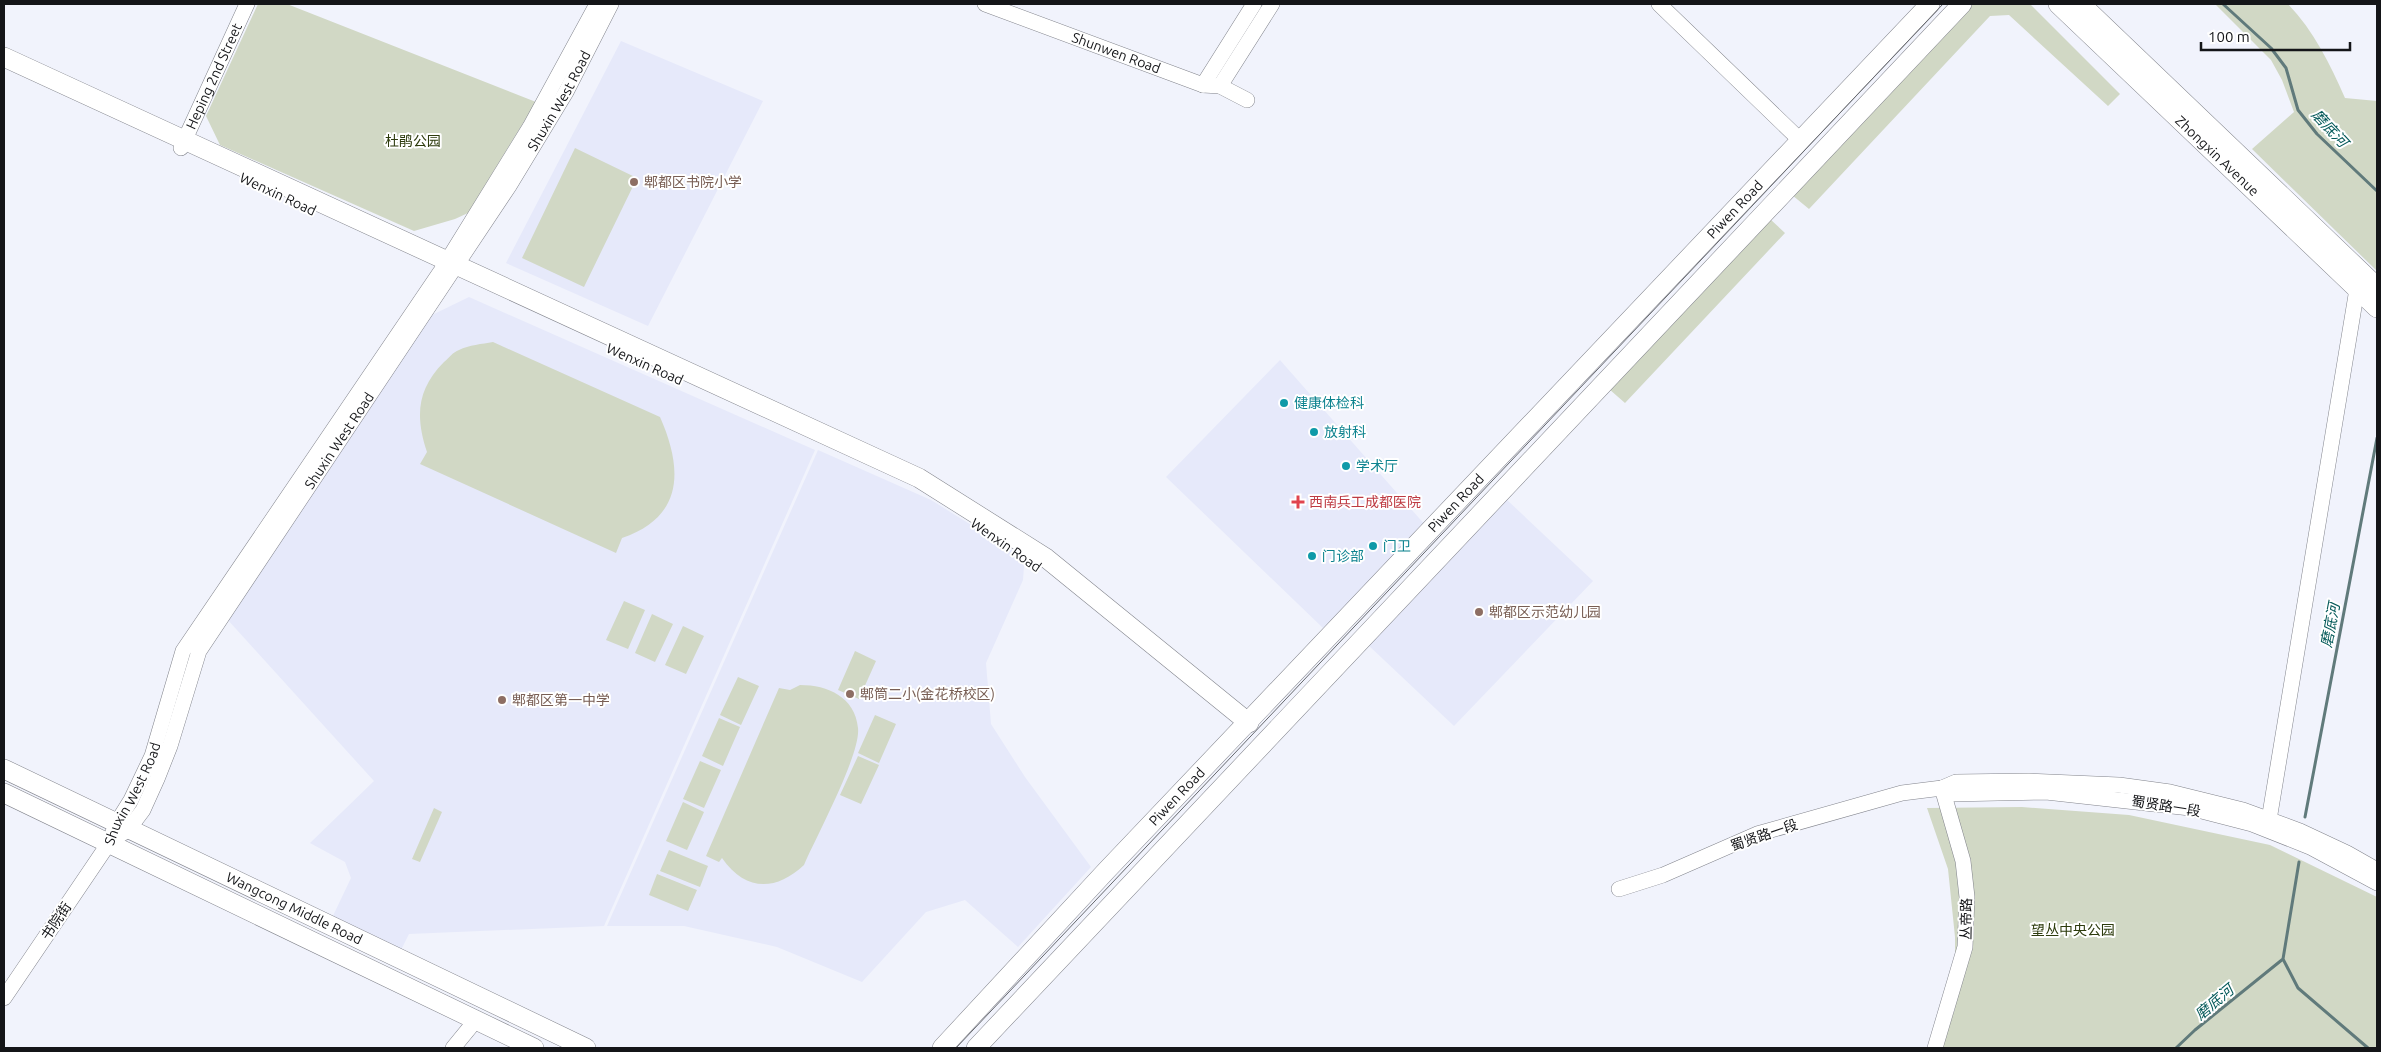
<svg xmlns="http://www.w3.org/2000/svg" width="2381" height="1052" font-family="Ubuntu,'Noto Sans SC',sans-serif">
<rect width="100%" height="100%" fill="#f1f3fc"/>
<path fill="#e6e9fa" d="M 621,41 L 763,101 L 648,326 L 506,263 Z
M 469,297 L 815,450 L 604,926 L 409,934 L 401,950 L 331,920 L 351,878 L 345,862 L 310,843 L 374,781 L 227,619 L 432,315 Z
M 1280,360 L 1426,526 L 1323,628 L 1166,477 Z
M 818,450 L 931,500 L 1018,554 L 1024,566 L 1023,580 L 986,663 L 991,724 L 1025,777 L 1091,867 L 1018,947 L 965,900 L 926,912 L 862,982 L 777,947 L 684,926 L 607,926 Z
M 1505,498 L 1593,581 L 1454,726 L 1366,643 Z"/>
<path fill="#d1d8c5" d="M 258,4 L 287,4 L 536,102 L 468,213 L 455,219 L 414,231 L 220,145 L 206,116 Z
M 1971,4 L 2030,4 L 2120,94 L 2108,106 L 2009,15 L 1990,16 L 1809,209 L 1792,195 Z
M 2215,4 L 2288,4 C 2314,31 2330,64 2345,98 L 2377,101 L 2377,271 L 2252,149 L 2294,112 L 2282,80 L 2271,60 Z
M 575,148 L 637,178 L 584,287 L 522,258 Z
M 1770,219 L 1785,233 L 1625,403 L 1609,389 Z
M 493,342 L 660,417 C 683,469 684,517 622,538 L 616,553 L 420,464 L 427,452 C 415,416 417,389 444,362 C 449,358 453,352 459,350 C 469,345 482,344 493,342 Z
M 624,601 L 645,610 L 628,649 L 606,640 Z
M 652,614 L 673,624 L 655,662 L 635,653 Z
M 683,626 L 704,636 L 686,674 L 665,665 Z
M 855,651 L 876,661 L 859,699 L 838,690 Z
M 738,677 L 759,686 L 741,725 L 720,715 Z
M 800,685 C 828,685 855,697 858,728 C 861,754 816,837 804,865 C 775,892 745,891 722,858 L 719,862 L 706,856 L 779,688 L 790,690 Z
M 875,715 L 896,724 L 879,763 L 858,753 Z
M 719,718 L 740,727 L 723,766 L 702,756 Z
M 858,756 L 879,765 L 861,804 L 840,795 Z
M 700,761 L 721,770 L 704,808 L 683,799 Z
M 683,802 L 704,812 L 687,850 L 666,841 Z
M 2022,807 L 2129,815 L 2270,845 L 2377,897 L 2377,1048 L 1940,1048 L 1955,1009 L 1955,937 L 1948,869 L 1927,808 Z
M 434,808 L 442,812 L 420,862 L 412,859 Z
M 669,850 L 708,866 L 700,887 L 660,871 Z
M 657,874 L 697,890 L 688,911 L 649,895 Z"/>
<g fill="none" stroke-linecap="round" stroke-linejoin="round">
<path stroke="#607a7b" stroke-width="3" d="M 2223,4 L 2271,48 L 2286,68 L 2298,110 L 2317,134 L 2377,191
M 2305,817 L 2377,438
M 2283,959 L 2298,988 L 2368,1048
M 2176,1048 L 2195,1030 L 2283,959 L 2299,862"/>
<defs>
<g id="minor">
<path id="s1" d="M 985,4 L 1203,85 L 1220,86 L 1247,100"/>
<path d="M 1659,4 L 1800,140"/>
<path d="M 1203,85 L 1254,4"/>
<path d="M 1220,86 L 1272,4"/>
<path id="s2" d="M 181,148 L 247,4"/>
<path d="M 1942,788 L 1950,794 L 2046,792 L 2190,808 L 2252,824 L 2310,847 L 2377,883"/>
<path d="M 2269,820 L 2357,289"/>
<path id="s3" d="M 120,835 L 128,830 L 143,810 L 157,779 L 170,746 L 199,651 L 509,186 L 566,92 L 611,4"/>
<path d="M 1619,889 L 1663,875 L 1757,834 L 1902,793 L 1942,788 L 1956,782 L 2029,781 L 2119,785 L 2170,792 L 2243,810 L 2300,831 L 2347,853 L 2377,870"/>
<path id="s4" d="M 4,998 L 109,843 L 116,824 L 131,800 L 152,756 L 183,651 L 441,271 L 530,127 L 597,4"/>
<path d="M 453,1048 L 476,1020"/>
<path d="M 1935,1048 L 1965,947 L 1967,897 L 1963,861 L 1942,788"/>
</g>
<g id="major">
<path id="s5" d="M 2058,4 L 2377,308"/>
<path d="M 2081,4 L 2377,287"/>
<path d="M 4,57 L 919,478 L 1046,558 L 1249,723"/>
<path id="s6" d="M 4,769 L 586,1048"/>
<path d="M 4,793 L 534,1048"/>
<path id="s7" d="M 942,1048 L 1106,871 L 1930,4"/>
<path d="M 976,1048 L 1962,4"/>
</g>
</defs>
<use href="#minor" stroke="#82848c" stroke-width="16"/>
<use href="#major" stroke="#82848c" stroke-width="20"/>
<use href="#minor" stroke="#fff" stroke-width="15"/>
<use href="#major" stroke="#fff" stroke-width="19"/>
<path stroke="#67696e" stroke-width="1" d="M 956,1048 L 1943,4"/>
</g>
<g fill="#8d6e63" stroke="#fff" stroke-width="2">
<circle cx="634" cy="182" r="5"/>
<circle cx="1479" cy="612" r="5"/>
<circle cx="850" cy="694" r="5"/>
<circle cx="502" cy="700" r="5"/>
</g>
<g fill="#0f9aa8" stroke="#fff" stroke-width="2">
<circle cx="1284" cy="403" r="5"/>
<circle cx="1314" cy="432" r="5"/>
<circle cx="1346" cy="466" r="5"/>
<circle cx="1373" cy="546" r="5"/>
<circle cx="1312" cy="556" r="5"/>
</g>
<path fill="#e0444e" stroke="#fff" stroke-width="2" d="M1295.5 494.5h5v5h5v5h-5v5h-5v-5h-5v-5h5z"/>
<g text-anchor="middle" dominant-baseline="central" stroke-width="4" stroke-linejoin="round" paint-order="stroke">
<g font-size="14" fill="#141518" stroke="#fff">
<text stroke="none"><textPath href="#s1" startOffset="140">Shunwen Road</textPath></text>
<text stroke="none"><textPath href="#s2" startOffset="79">Heping 2nd Street</textPath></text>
<text stroke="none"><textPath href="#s3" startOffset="861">Shuxin West Road</textPath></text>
<text stroke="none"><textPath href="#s5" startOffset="220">Zhongxin Avenue</textPath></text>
<text transform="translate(278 194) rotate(25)">Wenxin Road</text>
<text stroke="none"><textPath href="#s7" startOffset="1154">Piwen Road</textPath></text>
<text transform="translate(645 364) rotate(24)">Wenxin Road</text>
<text stroke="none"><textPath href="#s3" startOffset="456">Shuxin West Road</textPath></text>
<text stroke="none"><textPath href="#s7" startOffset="749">Piwen Road</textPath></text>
<text transform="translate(1006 545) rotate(35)">Wenxin Road</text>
<text stroke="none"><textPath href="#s4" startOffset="242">Shuxin West Road</textPath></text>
<text stroke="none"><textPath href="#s7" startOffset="344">Piwen Road</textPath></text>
<text transform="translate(2166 806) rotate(9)">蜀贤路一段</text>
<text transform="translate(1764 835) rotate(-19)">蜀贤路一段</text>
<text stroke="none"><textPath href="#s6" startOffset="322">Wangcong Middle Road</textPath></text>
<text transform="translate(1966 919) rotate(-89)">丛帝路</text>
<text transform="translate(56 921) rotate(-56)">书院街</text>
</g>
<g font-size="14" fill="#2d3b0d" stroke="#fff">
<text x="413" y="141">杜鹃公园</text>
<text x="2073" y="930">望丛中央公园</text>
</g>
<g font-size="14" fill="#785e54" stroke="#fff" text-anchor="start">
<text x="644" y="182">郫都区书院小学</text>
<text x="1489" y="612">郫都区示范幼儿园</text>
<text x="860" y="694">郫筒二小(金花桥校区)</text>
<text x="512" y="700">郫都区第一中学</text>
</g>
<g font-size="14" fill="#0d838f" stroke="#fff" text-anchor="start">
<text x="1294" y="403">健康体检科</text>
<text x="1324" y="432">放射科</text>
<text x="1356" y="466">学术厅</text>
<text x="1383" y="546">门卫</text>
<text x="1322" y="556">门诊部</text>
</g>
<g font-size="14" fill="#be3a42" stroke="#fff" text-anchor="start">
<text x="1309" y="502">西南兵工成都医院</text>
</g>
<g font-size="15" font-style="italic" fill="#045959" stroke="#fff">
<text transform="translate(2330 128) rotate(47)">磨底河</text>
<text transform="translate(2330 625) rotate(-79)">磨底河</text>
<text transform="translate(2214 1002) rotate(-40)">磨底河</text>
</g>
</g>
<rect width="2381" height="1052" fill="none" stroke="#141518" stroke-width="10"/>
<path d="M2201 42v8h149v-8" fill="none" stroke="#141518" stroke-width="2.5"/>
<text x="2208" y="42" font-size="15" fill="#141518" stroke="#ffffff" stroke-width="4" paint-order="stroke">100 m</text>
</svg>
